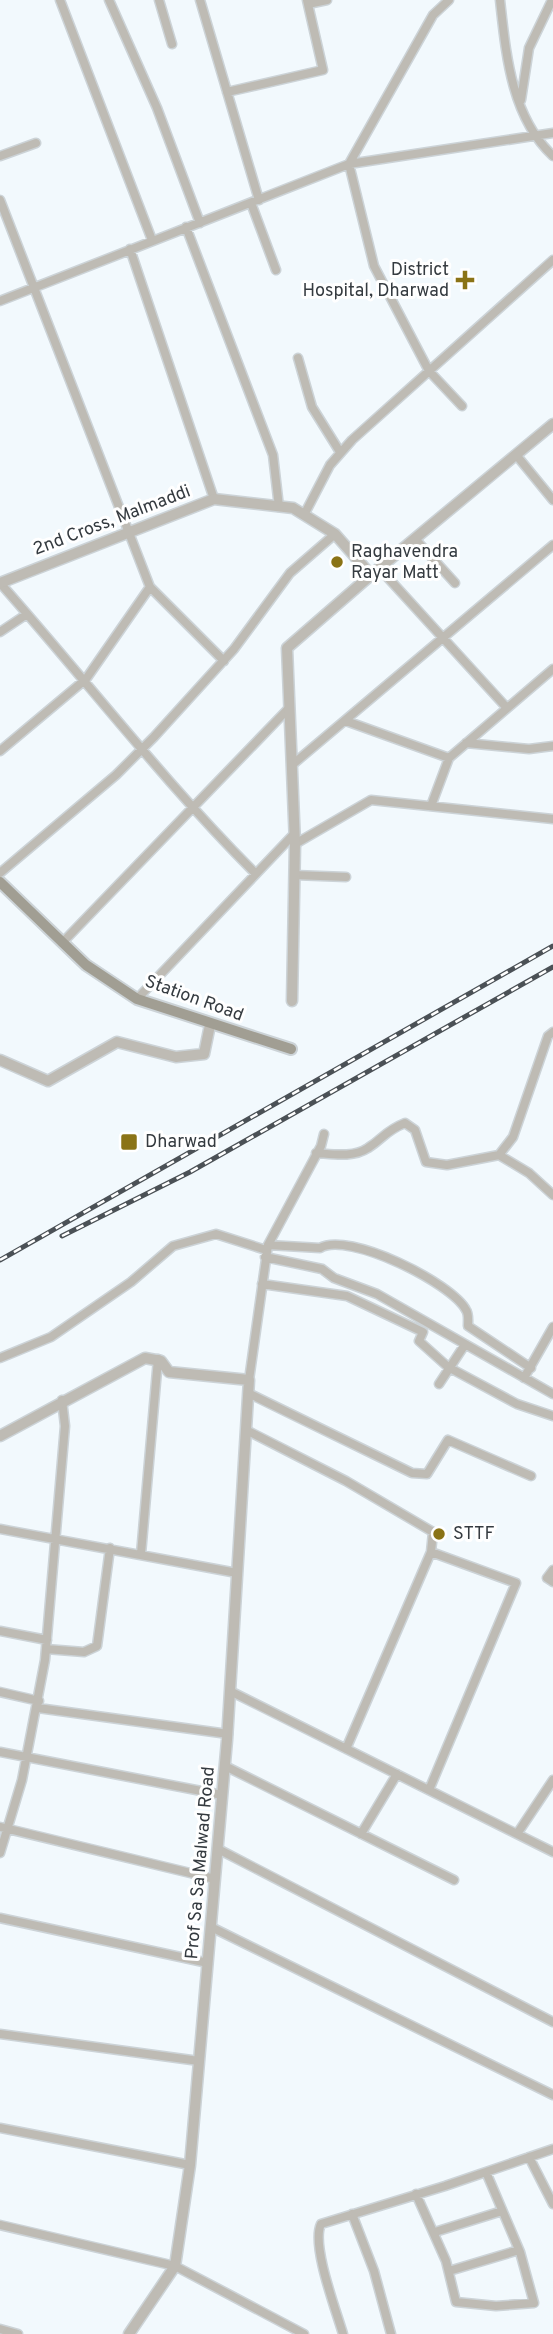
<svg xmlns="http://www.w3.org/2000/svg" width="553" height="2334" font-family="Overpass,sans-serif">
<rect width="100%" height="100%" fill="#f2f9fd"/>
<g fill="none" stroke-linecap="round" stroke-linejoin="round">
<defs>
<path id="minor" d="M 60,0 L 152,240
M 109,0 L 157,108 L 200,223
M 159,0 L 172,44
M 200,0 L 259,200
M 449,0 L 433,15 L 349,164 L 374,266 L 429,371 L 462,406
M 500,0 C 506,54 511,117 553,156
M 308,4 L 327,0
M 227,92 L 323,70 L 307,0
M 521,100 L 529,48 L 552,0
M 0,156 L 36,143
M 0,200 L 150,587 L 224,661
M 251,203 L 276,270
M 186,227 L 273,455 L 279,507
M 130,249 L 214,499
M 0,301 L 349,164 L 553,133
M 298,358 L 312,407 L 340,452
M 517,456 L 553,500
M 304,515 L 330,465 L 352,440 L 553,260
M 415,539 L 455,583
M 379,568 L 507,708
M 0,583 C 86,680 164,782 256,874
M 0,632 L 27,614
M 346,721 L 449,758
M 466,743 L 529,749 L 553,746
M 0,751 L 86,679 L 150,587
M 292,765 L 553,545
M 431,806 L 449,758 L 553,669
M 295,844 L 371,800 L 553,819
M 0,873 L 116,775 L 154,737 L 234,649 L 290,573 L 335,534
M 294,875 L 346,877
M 62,943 L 289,708
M 137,999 L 294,834
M 316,1153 C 332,1154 353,1158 368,1148 C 384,1138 385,1131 405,1123 L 415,1130 L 426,1162 L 447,1165 L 499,1155 L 529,1173 L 553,1195
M 499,1155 L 513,1137 L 548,1036 L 553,1032
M 268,1245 L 320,1248 C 348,1231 452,1283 466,1310 C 469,1314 468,1321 468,1326 L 531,1368
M 265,1257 L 322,1269 L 334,1278 L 377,1294 L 553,1394
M 262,1284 L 347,1296 L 423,1332 L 419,1341 L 448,1367 L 517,1404 L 553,1416
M 0,1358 L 51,1337 L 131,1282 L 173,1246 L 216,1234 L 266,1250
M 524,1378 L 553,1327
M 249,1380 L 268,1245 L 321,1146 L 324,1134
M 439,1384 L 464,1346
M 248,1393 L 412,1473 L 427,1474 L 448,1440 L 531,1476
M 246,1430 L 346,1481 L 433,1532 L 431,1552
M 0,1529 L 237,1573
M 141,1554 L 158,1359
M 553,1570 L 547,1578 L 553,1582
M 0,1631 L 47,1640
M 46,1649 L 84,1652 L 97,1646 L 110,1548
M 230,1691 L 553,1852
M 0,1692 L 39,1701
M 38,1708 L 228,1734
M 346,1749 L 431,1552 L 516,1583 L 429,1790
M 0,1752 L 222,1795
M 225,1766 L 454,1880
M 0,1827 L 215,1879
M 361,1834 L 397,1774
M 517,1834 L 553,1780
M 218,1849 L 553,2022
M 0,1853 L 22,1780 L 45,1660 L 65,1426 L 62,1400
M 0,1918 L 208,1963
M 211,1927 L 553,2095
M 0,2034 L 199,2061
M 0,2128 L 190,2165
M 529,2157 L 553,2204
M 416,2194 L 446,2261 L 456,2302 L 496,2306 L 534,2303 L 520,2252 L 486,2172
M 352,2214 L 374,2271 L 391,2334
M 0,2225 L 175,2266 L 304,2334
M 435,2232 L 502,2211
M 449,2271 L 519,2250
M 0,2329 L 18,2334
M 343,2334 C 336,2310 311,2245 321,2224 L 445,2186 L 553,2149"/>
<path id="tertiary" d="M 0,583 L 214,499 L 293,508 L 335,534 L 371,575 L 553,424
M 292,1001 L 295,844 L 287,648 L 371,575
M 0,1060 L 48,1081 L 117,1042 L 176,1057 L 204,1054 L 210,1025
M 0,1436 L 145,1358 L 161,1361 L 169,1372 L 249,1380 L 227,1740 L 190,2165 L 175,2266 L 129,2334"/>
<path id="secondary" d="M 0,882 L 86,965 L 137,999 L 291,1049"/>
</defs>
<use href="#minor" stroke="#ccd3d7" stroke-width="11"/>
<use href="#tertiary" stroke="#ccd3d7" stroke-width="13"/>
<use href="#secondary" stroke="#ccd3d7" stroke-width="14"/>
<use href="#minor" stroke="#bebbb4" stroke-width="8"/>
<use href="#tertiary" stroke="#bebbb4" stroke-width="10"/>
<use href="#secondary" stroke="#a19e93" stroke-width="10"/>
<defs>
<path id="rail" d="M 62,1236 L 190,1172 L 553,967
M 0,1260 L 553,946"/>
</defs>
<use href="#rail" stroke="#4b5156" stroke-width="5"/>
<use href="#rail" stroke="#fff" stroke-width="2.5" stroke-dasharray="8" stroke-linecap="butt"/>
</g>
<g fill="#8a7316" stroke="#fff" stroke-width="2.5">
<path d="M461.5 269.5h7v7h7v7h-7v7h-7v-7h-7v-7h7z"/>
<circle cx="337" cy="562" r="7"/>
<rect x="120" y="1133" width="18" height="18" rx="3.5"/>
<circle cx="439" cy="1534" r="7"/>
</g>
<g text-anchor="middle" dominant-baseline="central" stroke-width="6" stroke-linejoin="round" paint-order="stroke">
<g font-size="18" fill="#353b40" stroke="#fff" text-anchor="start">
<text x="449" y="270" text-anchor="end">District<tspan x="449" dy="21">Hospital, Dharwad</tspan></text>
<text x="351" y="552">Raghavendra<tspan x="351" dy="21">Rayar Matt</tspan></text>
<text x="145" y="1142">Dharwad</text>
<text x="453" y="1534">STTF</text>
</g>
<g font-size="18" fill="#353b40" stroke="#fff">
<text transform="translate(112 521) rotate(-21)">2nd Cross, Malmaddi</text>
<text transform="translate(194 999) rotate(20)">Station Road</text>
<text transform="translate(201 1863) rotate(-85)">Prof Sa Sa Malwad Road</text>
</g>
</g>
</svg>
